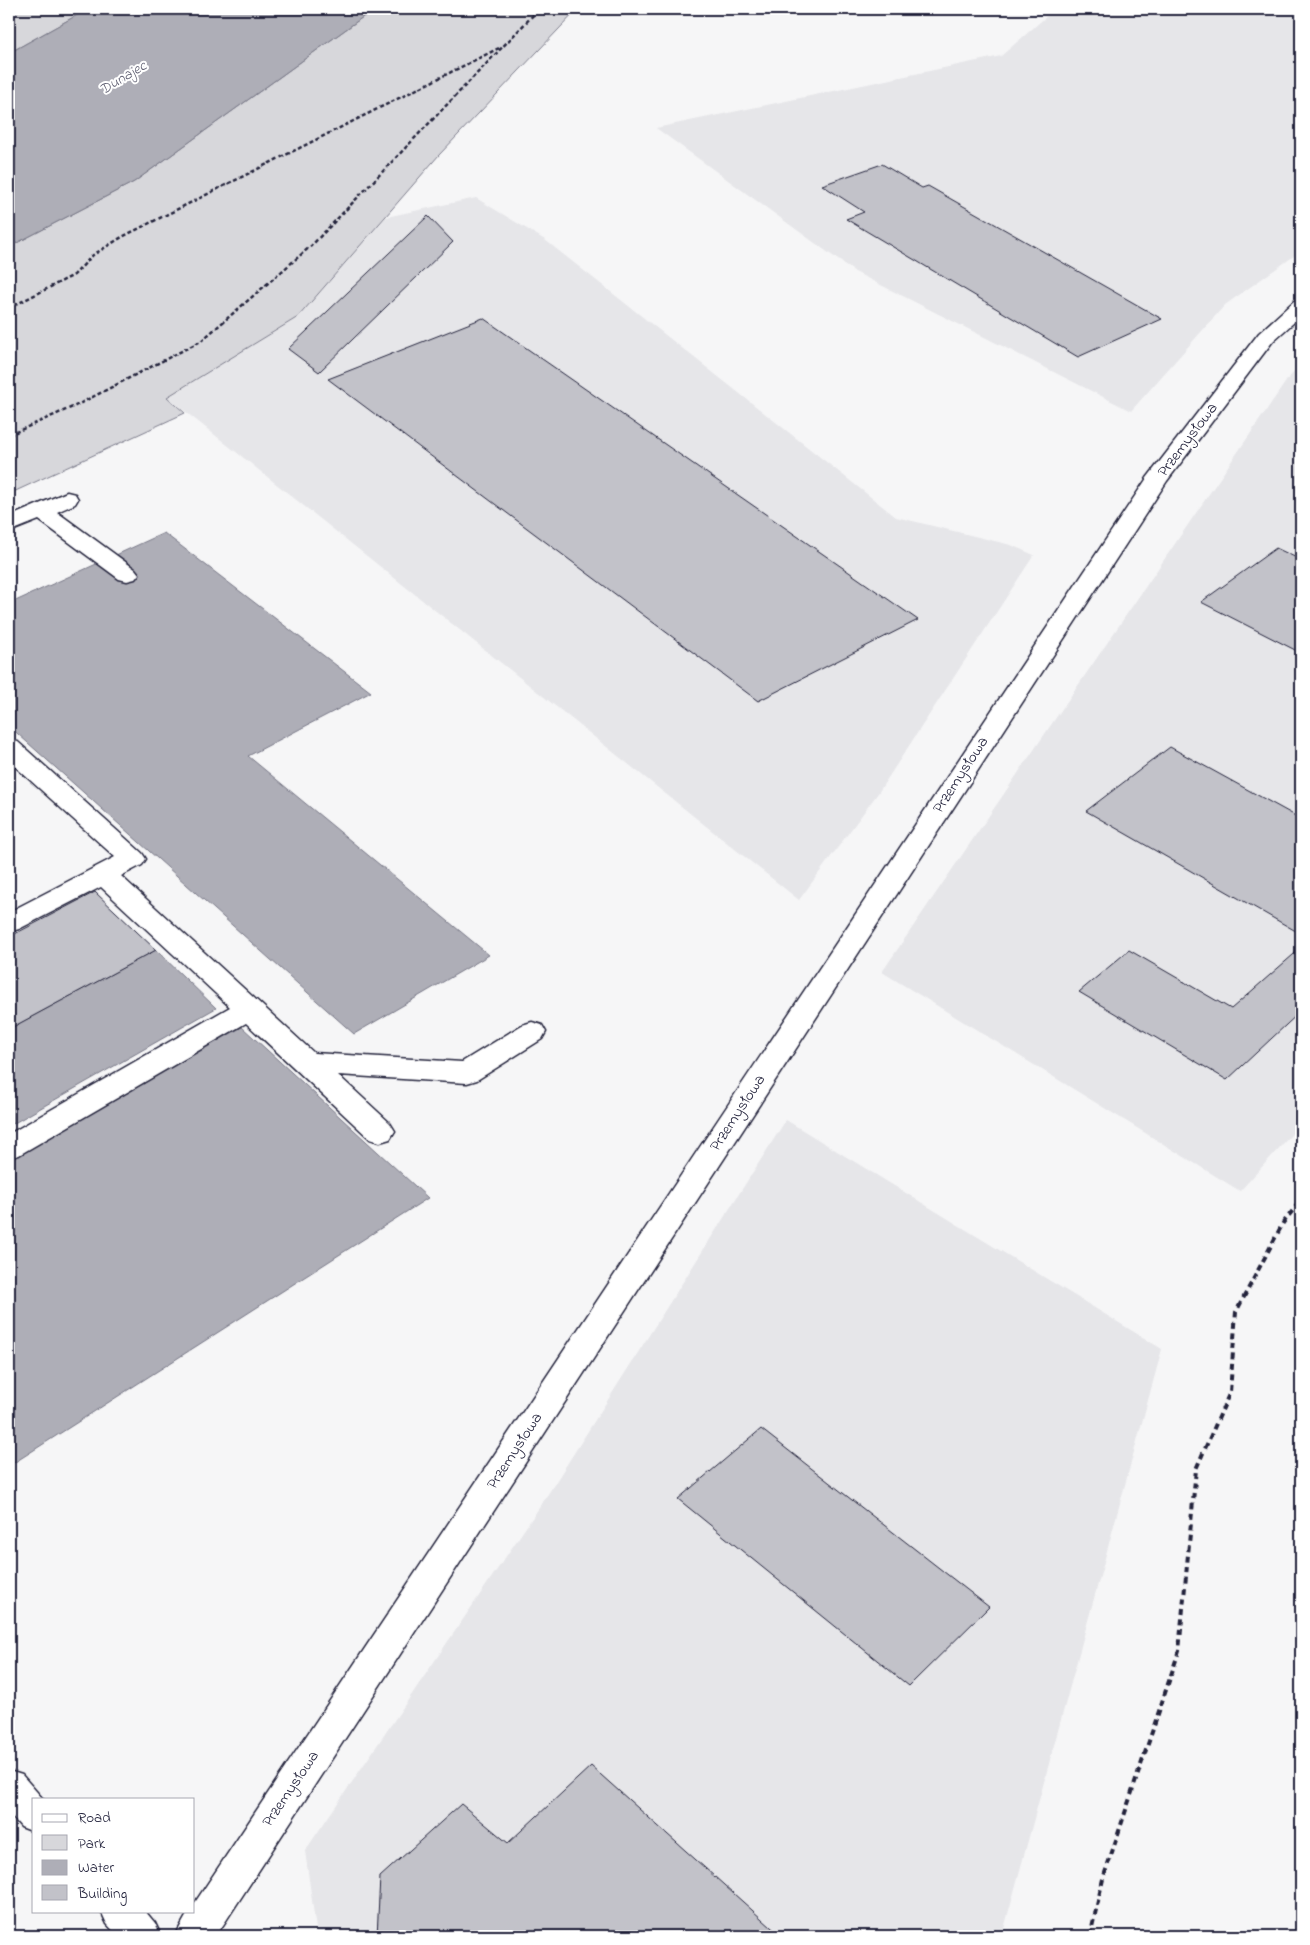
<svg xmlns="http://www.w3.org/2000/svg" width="1310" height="1945" font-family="'Indie Flower',sans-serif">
<rect width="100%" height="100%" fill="#f6f6f7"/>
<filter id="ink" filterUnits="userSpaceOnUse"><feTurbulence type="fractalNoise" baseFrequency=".02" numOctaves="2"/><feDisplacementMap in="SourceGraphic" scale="10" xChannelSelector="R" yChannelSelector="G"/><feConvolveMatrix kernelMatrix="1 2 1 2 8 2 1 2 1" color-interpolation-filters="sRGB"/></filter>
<g filter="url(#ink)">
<path fill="#e6e6e9" d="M 1055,9 L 1301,9 L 1301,190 L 1296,193 L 1301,196 L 1301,251 L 1225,305 L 1131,411 L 855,272 L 656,128 L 1001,56 Z
M 476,198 L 545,240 L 896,517 L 1011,545 L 1034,555 L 878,793 L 799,900 L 167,397 L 298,317 L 386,217 Z
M 1301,364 L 1301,1124 L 1240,1191 L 882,972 L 1287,380 Z
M 786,1120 L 1162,1349 L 1002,1936 L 317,1936 L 305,1851 L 541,1505 Z"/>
<path fill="#d7d7db" stroke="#7c7c8b" d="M 9,9 L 88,9 L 9,53 Z
M 374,9 L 578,9 L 439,155 L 298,317 L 167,397 L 185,413 L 9,494 L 9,247 L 134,182 Z"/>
<path fill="#aeaeb7" stroke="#767685" d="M 88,9 L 374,9 L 134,182 L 9,247 L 9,53 Z
M 164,533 L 371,692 L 248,756 L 489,955 L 354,1034 L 9,726 L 9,604 Z
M 156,950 L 216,1008 L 9,1126 L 9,1029 Z
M 242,1027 L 428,1198 L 9,1466 L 9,1161 Z"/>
<path fill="#c2c2c9" stroke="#22223b" d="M 882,164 L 922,188 L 928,186 L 1162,319 L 1078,357 L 846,219 L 864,212 L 822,185 Z
M 428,216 L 453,242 L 319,372 L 288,349 Z
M 483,318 L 918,620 L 758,701 L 328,379 Z
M 1276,548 L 1301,560 L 1301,653 L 1201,602 Z
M 1170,747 L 1301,819 L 1301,934 L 1086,811 Z
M 95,892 L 156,950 L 9,1029 L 9,937 Z
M 1301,948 L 1301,1011 L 1227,1080 L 1079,992 L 1129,950 L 1231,1009 Z
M 761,1429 L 989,1607 L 909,1686 L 678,1499 Z
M 591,1766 L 781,1936 L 377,1936 L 380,1877 L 461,1804 L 508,1843 Z"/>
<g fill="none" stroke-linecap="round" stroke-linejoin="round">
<defs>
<path id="minor" d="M 1301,299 L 1301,316 L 1273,341 L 1167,481 L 216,1936 L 175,1936 L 189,1911 L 194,1911 L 194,1904 L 1147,478 L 1259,333 L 1294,301 Z
M 67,492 L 75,494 L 78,499 L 75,504 L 57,512 L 135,569 L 139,574 L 135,579 L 127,581 L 119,579 L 39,520 L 9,532 L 9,517 Z
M 9,740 L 18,742 L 142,853 L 146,859 L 142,865 L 121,876 L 314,1053 L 462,1062 L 522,1025 L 532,1022 L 542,1025 L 546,1032 L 542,1039 L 477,1080 L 467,1083 L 338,1075 L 390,1123 L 395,1131 L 390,1139 L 380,1142 L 370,1139 L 246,1023 L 19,1155 L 9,1158 L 9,1134 L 230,1007 L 101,887 L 19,929 L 9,932 L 9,912 L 115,857 L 9,761 Z
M 9,1771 L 22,1775 L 43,1799 L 34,1799 L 34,1832 L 21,1827 L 9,1813 Z
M 101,1911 L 145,1911 L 155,1923 L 161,1936 L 118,1936 L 107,1924 Z"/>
</defs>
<use href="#minor" stroke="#22223b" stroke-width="3"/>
<path stroke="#22223b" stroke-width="2.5" stroke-dasharray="4 2.5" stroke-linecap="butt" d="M 9,308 L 74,275 L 93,255 L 122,237 L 499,48
M 9,435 L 75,406 L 201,341 L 311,246 L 539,9"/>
<path stroke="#22223b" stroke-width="4" stroke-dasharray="6 4.5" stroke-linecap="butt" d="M 1090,1936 L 1103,1879 L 1179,1651 L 1196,1469 L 1230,1392 L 1236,1312 L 1283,1223 L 1301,1200"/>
<use href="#minor" fill="#fff" fill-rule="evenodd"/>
</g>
</g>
<g text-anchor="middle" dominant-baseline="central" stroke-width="4" stroke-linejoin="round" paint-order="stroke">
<g font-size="15" font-style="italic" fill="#5a5a6d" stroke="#fff">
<text transform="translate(123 78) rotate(-31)">Dunajec</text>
</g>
<g font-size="16" fill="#22223b" stroke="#fff">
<text transform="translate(1188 440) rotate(-53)">Przemysłowa</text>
<text transform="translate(961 775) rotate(-57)">Przemysłowa</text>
<text transform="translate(738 1113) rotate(-57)">Przemysłowa</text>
<text transform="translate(515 1451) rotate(-57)">Przemysłowa</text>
<text transform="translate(291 1789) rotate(-56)">Przemysłowa</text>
</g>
</g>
<rect width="1310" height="1945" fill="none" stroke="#fff" stroke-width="30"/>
<rect x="15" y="15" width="1280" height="1915" fill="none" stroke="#22223b" stroke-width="2" filter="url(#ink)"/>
<rect x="32" y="1798" width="162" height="115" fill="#ffffff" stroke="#a7a7b1"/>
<rect x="42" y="1814" width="25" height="8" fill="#ffffff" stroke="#a7a7b1"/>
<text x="78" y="1822" font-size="15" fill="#22223b">Road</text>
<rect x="42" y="1835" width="25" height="15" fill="#d7d7db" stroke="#a7a7b1"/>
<text x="78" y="1848" font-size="15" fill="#22223b">Park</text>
<rect x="42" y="1860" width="25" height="15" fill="#aeaeb7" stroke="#a7a7b1"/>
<text x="78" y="1872" font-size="15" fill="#22223b">Water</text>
<rect x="42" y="1885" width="25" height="15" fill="#c2c2c9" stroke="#a7a7b1"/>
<text x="78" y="1898" font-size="15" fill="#22223b">Building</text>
</svg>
